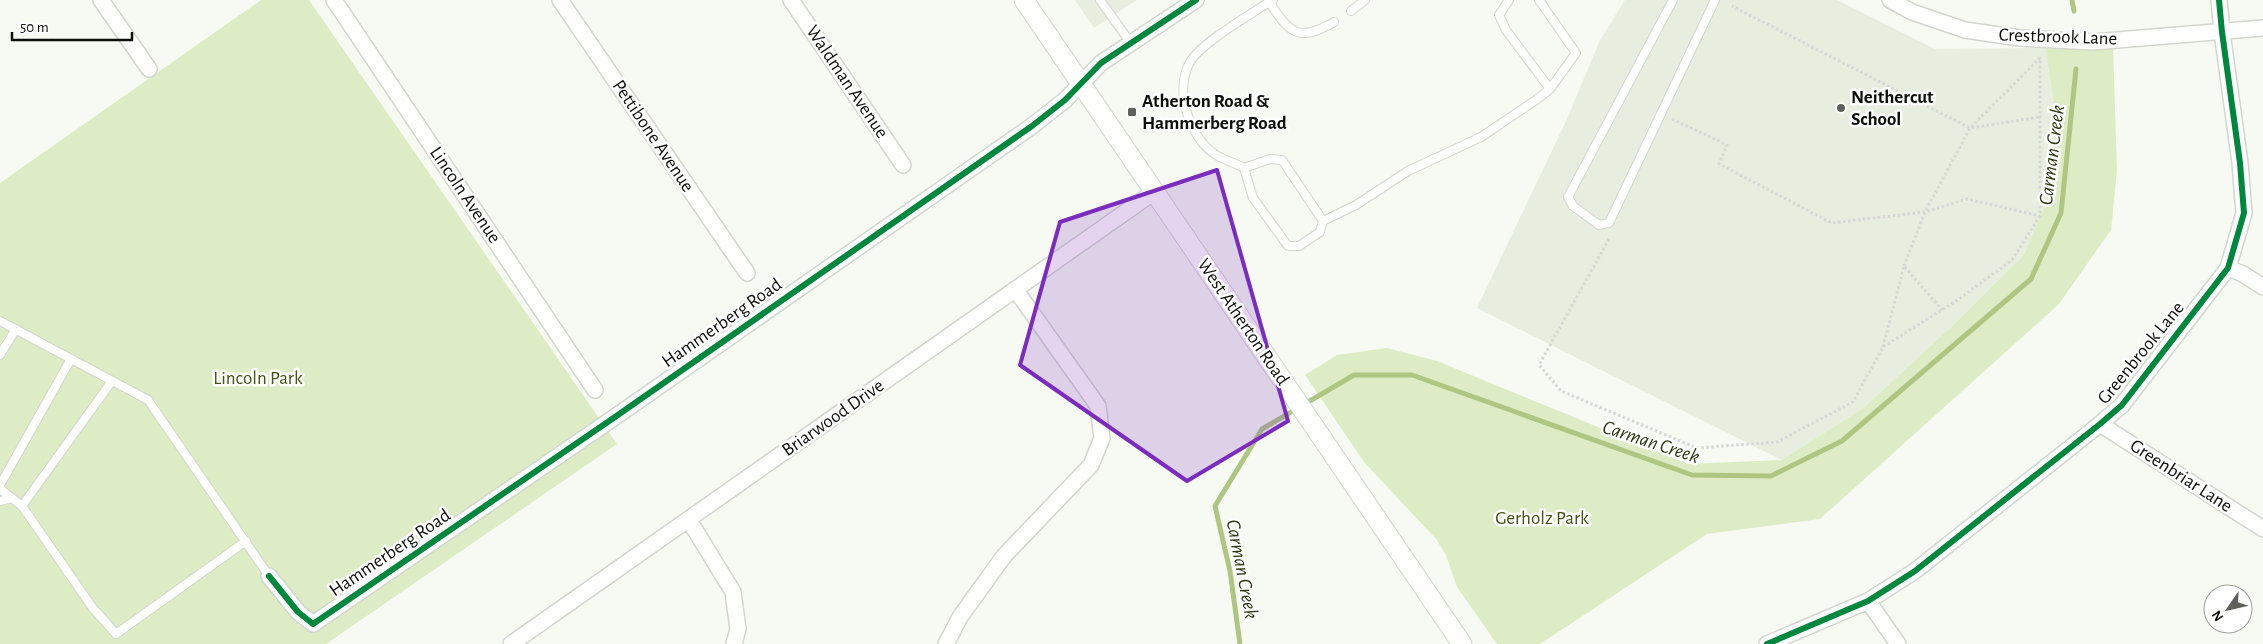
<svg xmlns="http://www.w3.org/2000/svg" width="2263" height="644" font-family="'Alegreya Sans',sans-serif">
<rect width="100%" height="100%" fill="#f6faf2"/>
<path fill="#e7eedf" d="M 1075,0 L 1137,0 L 1094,28 Z
M 1625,0 L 1837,0 L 1935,49 L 2045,48 L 2054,104 L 2055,181 L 2024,255 L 1950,328 L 1863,408 L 1782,460 L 1477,308 L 1567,119 L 1600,40 Z"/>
<path fill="#ddecc5" d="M 261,0 L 309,0 L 617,444 L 326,644 L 0,644 L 0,183 Z
M 2113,46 L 2117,170 L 2111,230 L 2059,304 L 1820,519 L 1707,534 L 1540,644 L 1497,644 L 1457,587 L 1446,555 L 1436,539 L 1364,462 L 1305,375 L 1337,355 L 1387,348 L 1437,361 L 1688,464 L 1782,460 L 1863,408 L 1950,328 L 2024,255 L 2055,181 L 2054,104 L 2045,48 L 2067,49 Z"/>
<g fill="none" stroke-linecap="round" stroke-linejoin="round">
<path stroke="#afc683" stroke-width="5" d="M 2072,0 L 2074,11
M 1240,644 L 1230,571 L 1215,506 L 1262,429 L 1354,375 L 1412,375 L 1692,475 L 1771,476 L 1842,441 L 2031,279 L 2061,213 L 2076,69"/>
<defs>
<path id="service" d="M 1100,0 L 1130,42
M 1273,0 L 1269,2 C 1290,33 1298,43 1334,22
M 1509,0 L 1499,15 L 1506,30 L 1550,89 L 1576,53 L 1539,0
M 1673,0 L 1568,197 L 1573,206 L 1599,225 L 1609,223 L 1715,0
M 1351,11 L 1365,0
M 1244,168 L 1253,198 L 1288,246 L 1299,246 L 1320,232 L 1323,221 L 1282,160 L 1270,159 L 1244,168 C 1235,163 1225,160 1216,155 C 1189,137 1174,91 1190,62 C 1201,43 1250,15 1269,2 L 1268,0
M 1323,221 L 1356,205 L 1408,171 L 1481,137 L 1536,100 L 1550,89
M 0,321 L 148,400 L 269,576
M 0,355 L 16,329
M 112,381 L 22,506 L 92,607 L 116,634 L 246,541
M 0,485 L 71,359
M 0,489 L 22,506
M 0,501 L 12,498"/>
<path id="minor" d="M 101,0 L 149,69
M 334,0 L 595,390
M 560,0 L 747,273
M 791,0 L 903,165
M 1890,0 L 1912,12 L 1965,30 L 2020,38 L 2093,42 L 2263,28
M 2228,268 L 2243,274 L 2263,287
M 2100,424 L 2263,529
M 689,520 L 733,592 L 738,629 L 734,644
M 269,576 L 298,612 L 313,624 L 615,417 L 1032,126 L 1065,100 L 1101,63 L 1196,0
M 1868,601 L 1898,644
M 511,644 L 1154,192
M 946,644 L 960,617 L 1004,556 L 1091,465 L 1102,438 L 1098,406 L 1015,289
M 1767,644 L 1868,601 L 1915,571 L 2100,424 L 2122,405 L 2228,268 L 2244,213 L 2240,163 L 2222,32 L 2219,0"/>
<path id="tertiary" d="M 1024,0 L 1462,644"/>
</defs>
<use href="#service" stroke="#d3d6cf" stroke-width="10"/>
<use href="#minor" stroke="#d3d6cf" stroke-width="18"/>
<use href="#tertiary" stroke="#d3d6cf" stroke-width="21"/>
<path stroke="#d6d7d4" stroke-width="3" stroke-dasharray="2.5 2.5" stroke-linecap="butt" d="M 1672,119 L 1727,145 L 1719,164 L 1832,223 L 1925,212 L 1967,199 L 2040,216
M 1609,239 L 1539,365 L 1561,391 L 1697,448 L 1777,442 L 1853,402 L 1883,347 L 1959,299 L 2012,260 L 2040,216 L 2040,58 L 1970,128 L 1732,6
M 1904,266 L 1925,212 L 1970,128 L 2040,117
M 1883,347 L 1904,266 L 1942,310"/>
<use href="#service" stroke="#fefefd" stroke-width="8"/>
<use href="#minor" stroke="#fefefd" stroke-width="15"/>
<use href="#tertiary" stroke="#fefefd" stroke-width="19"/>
<defs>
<path id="cycleway" d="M 269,576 L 298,612 L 313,624 L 615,417 L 1032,126 L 1065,100 L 1101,63 L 1196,0
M 1767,644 L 1868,601 L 1915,571 L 2100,424 L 2122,405 L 2228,268 L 2244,213 L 2240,163 L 2222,32 L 2219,0"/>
</defs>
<use href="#cycleway" stroke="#fff" stroke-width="9"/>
<use href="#cycleway" stroke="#00873e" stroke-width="6"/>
</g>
<path fill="#7b2cbf" fill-opacity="0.2" stroke="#7b2cbf" stroke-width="4" stroke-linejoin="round" d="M 1217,170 L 1288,421 L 1187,481 L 1020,365 L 1060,222 Z"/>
<g fill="#5e615b" stroke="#fff" stroke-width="2">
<circle cx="1841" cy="108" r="5"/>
<rect x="1127" y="107" width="10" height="10" rx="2.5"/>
</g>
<g text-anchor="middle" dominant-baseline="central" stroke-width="5" stroke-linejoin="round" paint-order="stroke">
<g font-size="19" fill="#0c0e09" stroke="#fff">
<text transform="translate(2058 37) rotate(2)">Crestbrook Lane</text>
<text transform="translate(847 82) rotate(56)">Waldman Avenue</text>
<text transform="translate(653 136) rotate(56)">Pettibone Avenue</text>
<text transform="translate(465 195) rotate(56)">Lincoln Avenue</text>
<text transform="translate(1243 322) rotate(56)">West Atherton Road</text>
<text transform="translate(722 323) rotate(-35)">Hammerberg Road</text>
<text transform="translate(2141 353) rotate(-51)">Greenbrook Lane</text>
<text transform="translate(833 418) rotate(-35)">Briarwood Drive</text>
<text transform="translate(2181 476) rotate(33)">Greenbriar Lane</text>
<text transform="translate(390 553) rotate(-34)">Hammerberg Road</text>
</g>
<g font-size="19" font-weight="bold" fill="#0c0e09" stroke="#fff" text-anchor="start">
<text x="1851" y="97">Neithercut<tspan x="1851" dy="22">School</tspan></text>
<text x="1142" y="101">Atherton Road &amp;<tspan x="1142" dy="22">Hammerberg Road</tspan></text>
</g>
<g font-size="19" fill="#415413" stroke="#fff">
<text x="258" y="378">Lincoln Park</text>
<text x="1542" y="518">Gerholz Park</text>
</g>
<g font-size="20" font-style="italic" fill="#2c3811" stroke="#fff">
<text transform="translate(2052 155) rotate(-83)">Carman Creek</text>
<text transform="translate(1651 442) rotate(18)">Carman Creek</text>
<text transform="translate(1242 569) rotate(79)">Carman Creek</text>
</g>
</g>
<g transform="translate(2228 609) rotate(236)"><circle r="24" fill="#ffffff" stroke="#9e9f9d"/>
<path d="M0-4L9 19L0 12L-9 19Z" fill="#5e615b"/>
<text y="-8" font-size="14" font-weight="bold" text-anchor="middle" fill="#0c0e09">N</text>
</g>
<path d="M12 32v8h120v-8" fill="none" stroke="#0c0e09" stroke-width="2.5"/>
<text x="20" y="32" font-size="15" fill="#0c0e09" stroke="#ffffff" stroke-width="4" paint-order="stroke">50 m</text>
</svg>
